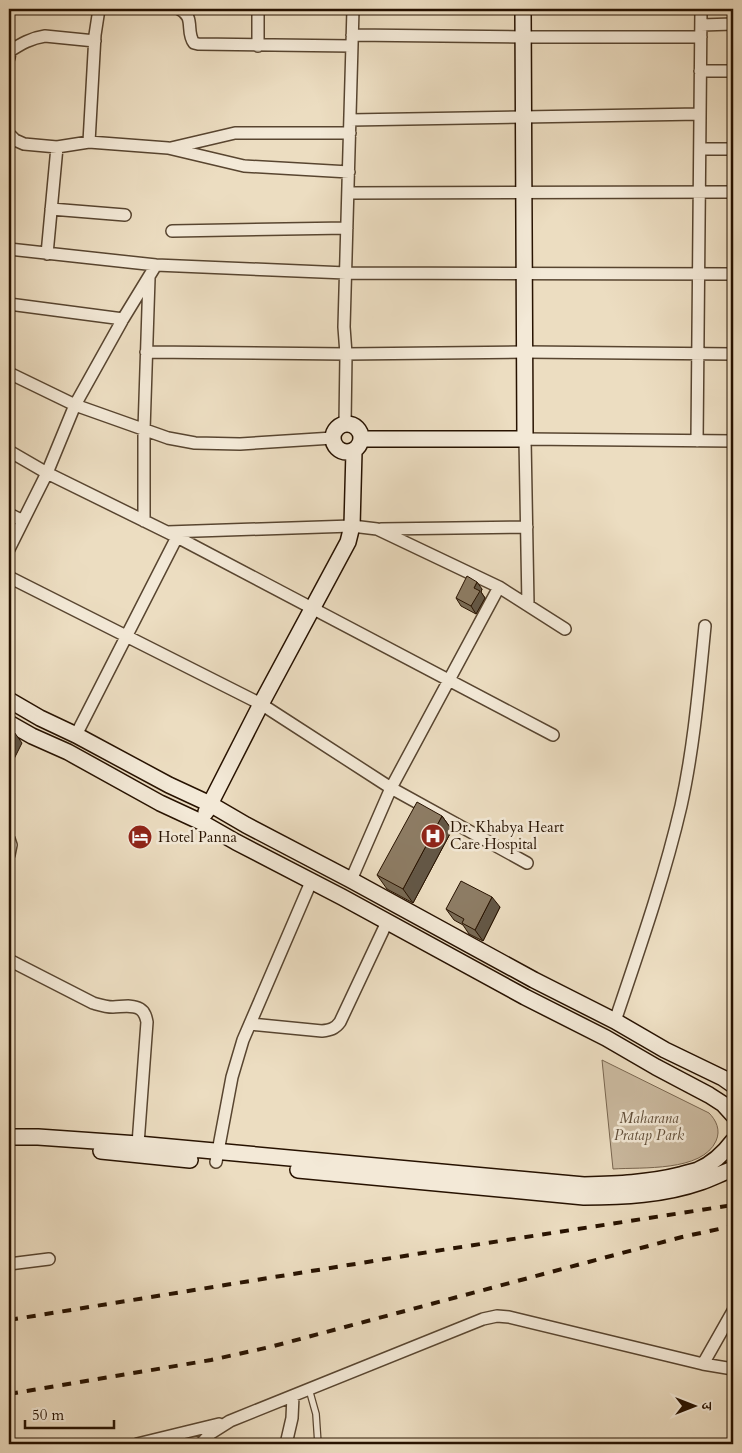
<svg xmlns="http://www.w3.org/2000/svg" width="742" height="1453" font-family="Cardo,'Noto Serif Devanagari',serif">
<rect width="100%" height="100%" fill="#ecddc1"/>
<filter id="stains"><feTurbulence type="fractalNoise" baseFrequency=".004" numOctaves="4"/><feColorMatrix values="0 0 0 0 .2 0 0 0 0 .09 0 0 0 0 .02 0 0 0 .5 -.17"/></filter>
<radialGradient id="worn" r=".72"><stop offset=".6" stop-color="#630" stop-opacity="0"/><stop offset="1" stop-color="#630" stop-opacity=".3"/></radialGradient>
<path fill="#cbbaa0" stroke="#796650" d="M 602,1060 L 709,1113 C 716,1120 721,1130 716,1141 C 702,1172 642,1167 613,1169 Z"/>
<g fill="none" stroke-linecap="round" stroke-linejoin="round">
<defs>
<path id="lane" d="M 309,1389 L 316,1414 L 318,1444"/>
<path id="street" d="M 179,9 C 196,17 185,31 194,43 L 198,44 L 352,46
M 701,25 L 733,24
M 352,35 L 523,37 L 701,37
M 258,46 L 258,9
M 9,58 L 10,51 C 21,44 31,38 45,36 L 95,41
M 700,71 L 733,71
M 350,120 L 700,114
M 9,134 L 15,140 L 24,144 L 57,147 L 89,142 L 168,148 L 244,166 L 349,172
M 89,142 L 95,35 L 99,9
M 171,148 L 235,133 L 350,133
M 700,149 L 733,149
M 348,193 L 733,192
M 51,209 L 125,215
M 172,231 L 347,228
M 9,249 L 156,265 L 346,273 L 733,274
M 47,254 L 57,147
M 9,304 L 123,319
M 146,352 L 346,354 L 525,352 L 733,354
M 9,373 L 75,405 L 168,438 L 195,443 L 240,444 L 333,438
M 345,424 L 346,354 L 344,327 L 353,9
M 697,441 L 701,9
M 9,451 L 47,473 L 177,537 L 553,735
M 9,514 L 23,521
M 144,521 L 144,430 L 149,278
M 381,529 L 527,527
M 167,532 L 352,526 L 377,529 L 499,587 L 565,629
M 9,549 L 47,473 L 75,405 L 123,319 L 156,265
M 9,577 L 261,704 L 391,788 L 527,863
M 528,605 L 525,439 L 733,441
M 76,735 L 177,537
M 9,839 L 11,845 L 9,855
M 351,880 L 391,788 L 499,587
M 9,960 L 93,1003 C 100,1005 106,1007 113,1007 C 121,1007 132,1004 140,1009 C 145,1012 146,1017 147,1022 L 138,1144
M 615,1021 C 639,950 664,879 681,806 C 694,747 699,686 705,626
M 250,1024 L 322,1031 C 330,1030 335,1029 340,1022 L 387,922
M 216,1162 L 232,1077 L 243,1040 L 311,882
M 9,1264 L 49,1259
M 703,1364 L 733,1369
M 137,1444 L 219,1424
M 201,1444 L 211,1433 L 230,1421 L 483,1319 L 497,1316 L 509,1317 L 703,1364 L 733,1311
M 286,1444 L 292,1418 L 293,1396"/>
<path id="secondary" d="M333 438a14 14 0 1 1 28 0a14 14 0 1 1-28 0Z
M 361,439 L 525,439 L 523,9
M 9,700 L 40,718 L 76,735 L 169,785 L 210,804 L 246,825 L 351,880 L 534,980 L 615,1021 L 665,1050 L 723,1078 L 733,1085
M 9,723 L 32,736 L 68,752 L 160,803 L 201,822 L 236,842 L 342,897 L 525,997 L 606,1038 L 656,1067 L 709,1095 L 723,1104 L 733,1115
M 206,812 L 261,704 L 348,542 L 352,526 L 354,451
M 9,1137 L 38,1137 L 138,1144 L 584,1185 C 616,1184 648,1183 680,1175 C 686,1173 692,1172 698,1170 C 712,1164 724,1153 733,1141
M 101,1151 L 190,1160
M 298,1170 L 584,1197 C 623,1197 664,1195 701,1182 C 712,1178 722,1173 733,1169"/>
</defs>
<use href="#lane" stroke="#584530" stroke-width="8"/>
<use href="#street" stroke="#584530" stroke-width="14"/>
<use href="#secondary" stroke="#271200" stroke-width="18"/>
<use href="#lane" stroke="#f3e9d7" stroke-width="5.5"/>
<use href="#street" stroke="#f3e9d7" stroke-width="11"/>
<use href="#secondary" stroke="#f3e9d7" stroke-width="15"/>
<path stroke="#271200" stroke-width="4" stroke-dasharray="9 9" stroke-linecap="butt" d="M 9,1320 L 429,1252 L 733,1205
M 9,1394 L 211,1360 L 270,1347 L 682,1237 L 733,1226"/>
</g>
<path fill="#796b56" stroke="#271200" d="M 482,589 L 481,592 L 485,598 L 476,614 L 461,606 L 456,598 Z
M 442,816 L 452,830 L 413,903 L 387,889 L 377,875 Z
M 500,907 L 483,941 L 469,934 L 463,925 L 454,920 L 446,909 Z"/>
<path fill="#635746" stroke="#271200" d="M 477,582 L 482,589 L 481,592 L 485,598 L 476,614 L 471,606 L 474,588 Z
M 12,729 L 22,743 L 9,769 L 9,736 Z
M 442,816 L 452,830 L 413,903 L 403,889 Z
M 492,897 L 500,907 L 483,941 L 475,930 Z"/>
<path fill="#8d7c64" stroke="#271200" d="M 467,576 L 477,582 L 474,588 L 480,591 L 471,606 L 456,598 Z
M 9,727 L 12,729 L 9,736 Z
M 417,802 L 442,816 L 403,889 L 377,875 Z
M 461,881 L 492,897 L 475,930 L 462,923 L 464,919 L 446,909 Z"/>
<defs>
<symbol id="hospital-disc" viewBox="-11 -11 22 22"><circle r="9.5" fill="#8f2418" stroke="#f3e9d7"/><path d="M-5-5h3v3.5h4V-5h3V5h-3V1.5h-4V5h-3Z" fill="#fff"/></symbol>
<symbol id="hotel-disc" viewBox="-11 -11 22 22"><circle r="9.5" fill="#8f2418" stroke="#f3e9d7"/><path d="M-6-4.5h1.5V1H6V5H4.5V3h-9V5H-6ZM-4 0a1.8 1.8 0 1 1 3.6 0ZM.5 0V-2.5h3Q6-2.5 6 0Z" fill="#fff"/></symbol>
</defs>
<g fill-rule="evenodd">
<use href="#hospital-disc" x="419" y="822" width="28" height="28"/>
<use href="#hotel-disc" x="126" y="823" width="28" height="28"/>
</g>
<g text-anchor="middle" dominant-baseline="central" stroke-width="5" stroke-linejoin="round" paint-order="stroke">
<g font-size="15" fill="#271200" stroke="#f3e9d7" text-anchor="start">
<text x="450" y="827">Dr. Khabya Heart<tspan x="450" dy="17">Care Hospital</tspan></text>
<text x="158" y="837">Hotel Panna</text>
</g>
<g font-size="15" font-style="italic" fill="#604d38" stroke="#f3e9d7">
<text x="649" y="1118">Maharana<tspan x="649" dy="17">Pratap Park</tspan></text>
</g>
</g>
<rect width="742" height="1453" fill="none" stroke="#ecddc1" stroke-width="30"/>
<rect x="10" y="10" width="722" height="1433" fill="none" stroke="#271200" stroke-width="2.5"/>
<rect x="15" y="15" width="712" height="1423" fill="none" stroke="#271200"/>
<g transform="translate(694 1406) rotate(90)" stroke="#f3e9d7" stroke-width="4" paint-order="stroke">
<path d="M0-4L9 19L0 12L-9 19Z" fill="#271200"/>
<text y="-8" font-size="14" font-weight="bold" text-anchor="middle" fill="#271200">उ</text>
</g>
<path d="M25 1420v8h89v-8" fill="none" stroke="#271200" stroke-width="2.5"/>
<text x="32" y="1420" font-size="15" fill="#271200" stroke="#f3e9d7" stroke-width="4" paint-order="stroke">50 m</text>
<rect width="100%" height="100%" filter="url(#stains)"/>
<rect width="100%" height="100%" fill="url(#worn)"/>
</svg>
